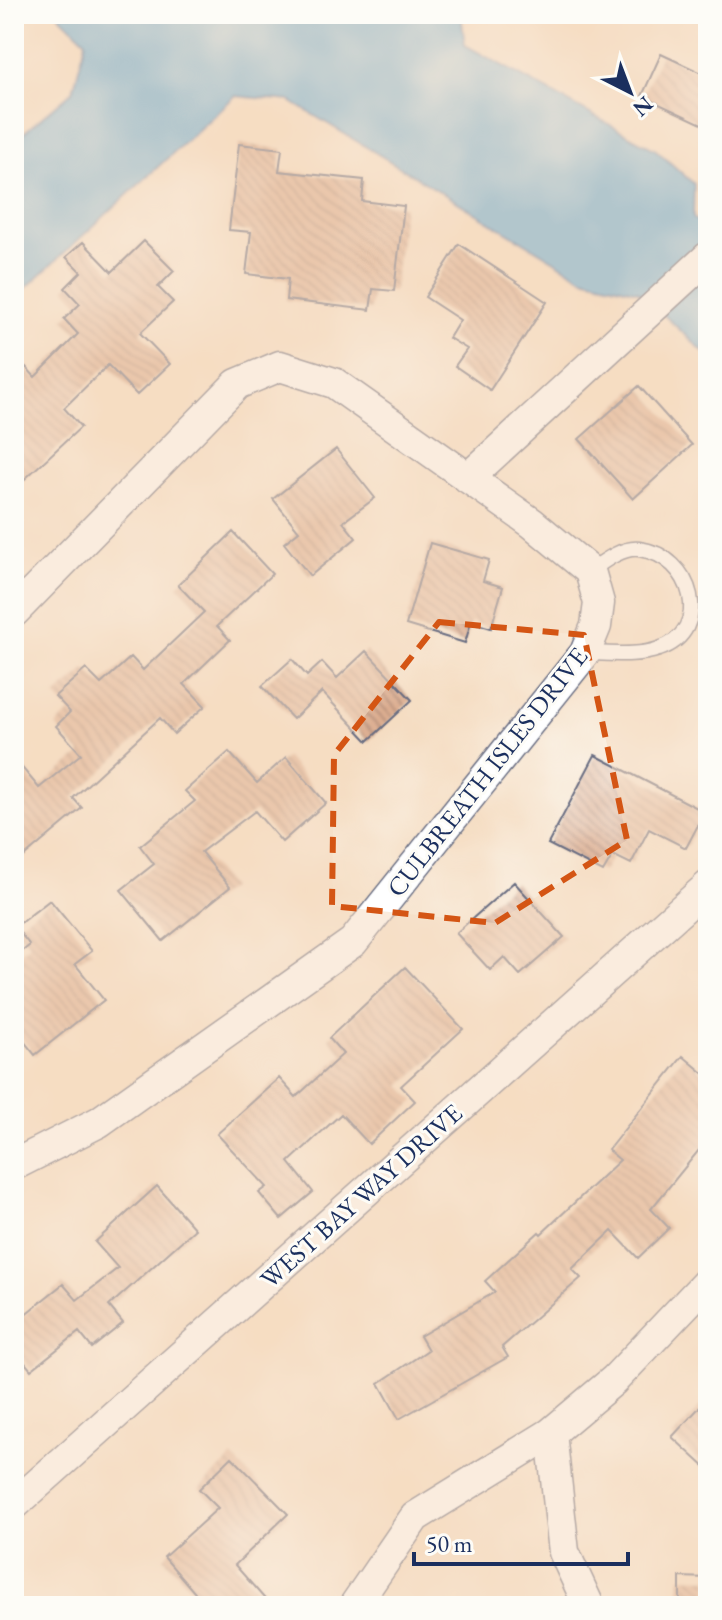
<svg xmlns="http://www.w3.org/2000/svg" width="722" height="1620" font-family="'EB Garamond',serif">
<defs>
<pattern id="building-back-hatch" width="6" height="6" patternUnits="userSpaceOnUse" patternTransform="scale(2)"><rect width="6" height="6" fill="#dcad90"/><path d="M-1 5l2 2M0 0l6 6M5-1l2 2" fill="none" stroke="#b28d79"/></pattern>
</defs>
<rect width="100%" height="100%" fill="#fdfcf7"/>
<filter id="ink" filterUnits="userSpaceOnUse"><feTurbulence type="fractalNoise" baseFrequency=".0125" numOctaves="2"/><feDisplacementMap in="SourceGraphic" scale="16" xChannelSelector="R" yChannelSelector="G"/><feConvolveMatrix kernelMatrix="1 2 1 2 8 2 1 2 1" color-interpolation-filters="sRGB"/></filter>
<filter id="wash" filterUnits="userSpaceOnUse"><feTurbulence type="fractalNoise" baseFrequency=".006" numOctaves="4" result="noise"/><feDisplacementMap in="SourceGraphic" scale="32" xChannelSelector="R" yChannelSelector="G"/><feGaussianBlur stdDeviation="1.8" result="paint"/><feColorMatrix in="noise" values="0 0 0 0 0 0 0 0 0 0 0 0 0 0 0 0 0 1.4 0 .05"/><feComposite in="paint" operator="in"/></filter>
<g filter="url(#wash)">
<rect width="100%" height="100%" fill="#f5ddc2"/>
<path fill="#60abd8" stroke="#3e6d9b" stroke-width="2" d="M 58,14 L 461,14 L 465,45 L 656,150 L 694,184 L 693,218 L 708,228 L 708,356 L 638,291 L 583,278 L 290,101 L 235,96 L 14,299 L 14,141 L 73,91 L 86,41 Z"/>
<g id="blocks">
<path fill="url(#building-back-hatch)" d="M 661,54 L 708,76 L 708,127 L 642,96 Z
M 239,144 L 282,149 L 279,171 L 364,180 L 362,201 L 404,206 L 394,291 L 373,289 L 370,310 L 286,300 L 288,279 L 246,274 L 251,232 L 229,230 Z
M 144,241 L 174,271 L 158,287 L 173,302 L 140,333 L 170,364 L 137,395 L 108,365 L 64,408 L 81,427 L 14,489 L 14,378 L 26,367 L 35,377 L 78,334 L 64,319 L 80,304 L 65,288 L 81,272 L 66,257 L 83,242 L 112,272 Z
M 459,244 L 547,302 L 490,390 L 455,366 L 467,349 L 449,338 L 460,320 L 425,297 Z
M 639,386 L 692,445 L 633,499 L 579,439 Z
M 336,449 L 375,498 L 343,522 L 356,538 L 310,576 L 284,543 L 299,531 L 273,499 Z
M 233,532 L 272,574 L 217,626 L 230,640 L 184,684 L 205,706 L 174,734 L 160,718 L 73,798 L 82,808 L 14,865 L 14,758 L 39,788 L 81,754 L 56,726 L 70,712 L 55,696 L 86,669 L 101,684 L 131,657 L 143,670 L 204,612 L 178,585 Z
M 430,543 L 489,560 L 483,581 L 503,587 L 491,628 L 471,622 L 465,643 L 406,625 Z
M 366,651 L 412,700 L 368,741 L 322,692 L 293,719 L 262,686 L 292,659 L 307,676 L 322,662 L 337,678 Z
M 229,752 L 257,783 L 286,757 L 326,803 L 282,842 L 255,811 L 201,852 L 230,887 L 163,941 L 121,890 L 154,864 L 140,846 L 195,801 L 185,791 Z
M 595,755 L 705,812 L 686,848 L 649,829 L 631,864 L 613,855 L 603,872 L 548,844 Z
M 514,882 L 564,937 L 520,975 L 504,957 L 490,970 L 456,933 Z
M 50,900 L 92,951 L 75,964 L 104,1000 L 35,1055 L 14,1029 L 14,958 L 30,945 L 15,927 Z
M 405,967 L 463,1029 L 401,1086 L 415,1101 L 369,1144 L 341,1114 L 289,1162 L 313,1192 L 281,1219 L 259,1193 L 267,1187 L 217,1134 L 279,1078 L 296,1097 L 343,1054 L 329,1038 Z
M 683,1056 L 708,1077 L 708,1139 L 651,1209 L 669,1228 L 638,1258 L 612,1231 L 572,1269 L 581,1278 L 502,1347 L 508,1357 L 399,1419 L 379,1383 L 428,1350 L 420,1336 L 495,1292 L 485,1281 L 539,1232 L 541,1234 L 620,1160 L 608,1150 Z
M 157,1186 L 195,1229 L 109,1306 L 123,1323 L 92,1348 L 79,1332 L 31,1370 L 14,1350 L 14,1323 L 63,1284 L 77,1300 L 118,1268 L 95,1242 Z
M 708,1398 L 708,1470 L 672,1437 Z
M 232,1457 L 288,1514 L 235,1565 L 271,1606 L 206,1606 L 164,1557 L 218,1508 L 199,1489 Z
M 680,1577 L 708,1578 L 708,1601 L 680,1601 Z"/>
</g>
</g>
<g filter="url(#ink)">
<use href="#blocks" fill-opacity="0" stroke="#676c81" stroke-width="2"/>
<g fill="none" stroke-linecap="round" stroke-linejoin="round">
<defs>
<path id="lane" d="M 585,653 C 609,653 637,657 659,649 C 713,631 694,556 639,549 C 622,547 603,562 590,571"/>
<path id="street" d="M 468,478 L 708,257
M 14,612 L 237,384 L 280,366 L 334,383 L 532,523 L 590,571 L 599,603 L 596,626 L 585,653 L 353,942 L 99,1122 L 14,1165
M 551,1433 L 564,1552 L 589,1606
M 14,1505 L 708,886
M 354,1606 L 415,1517 L 551,1433 L 614,1380 L 708,1281"/>
</defs>
<use href="#lane" stroke="#676c81" stroke-width="17"/>
<use href="#street" stroke="#676c81" stroke-width="33"/>
<use href="#lane" stroke="#fff" stroke-width="14"/>
<use href="#street" stroke="#fff" stroke-width="30"/>
</g>
</g>
<path d="M0 0H722V1620H0ZM 439,622 L 584,635 L 627,840 L 495,923 L 332,906 L 334,755 Z" fill="#f5ddc2" fill-opacity=".55" fill-rule="evenodd"/>
<path fill="none" stroke="#d45514" stroke-width="6" stroke-dasharray="16 10" stroke-linejoin="round" d="M 439,622 L 584,635 L 627,840 L 495,923 L 332,906 L 334,755 Z"/>
<g text-anchor="middle" dominant-baseline="central" stroke-width="6" stroke-linejoin="round" paint-order="stroke">
<g font-size="26" fill="#1b2f5e" stroke="#fdfcf7">
<text transform="translate(487 772) rotate(-52)">CULBREATH ISLES DRIVE</text>
<text transform="translate(361 1196) rotate(-42)">WEST BAY WAY DRIVE</text>
</g>
</g>
<rect width="722" height="1620" fill="none" stroke="#fdfcf7" stroke-width="48"/>
<g transform="translate(630 92) rotate(138)" stroke="#fdfcf7" stroke-width="6" paint-order="stroke">
<path d="M0-6L14 30L0 20L-14 30Z" fill="#1b2f5e"/>
<text y="-12" font-size="22" font-weight="bold" text-anchor="middle" fill="#1b2f5e">N</text>
</g>
<path d="M414 1552v12h214v-12" fill="none" stroke="#1b2f5e" stroke-width="4"/>
<text x="426" y="1552" font-size="24" fill="#1b2f5e" stroke="#fdfcf7" stroke-width="6" paint-order="stroke">50 m</text>
</svg>
